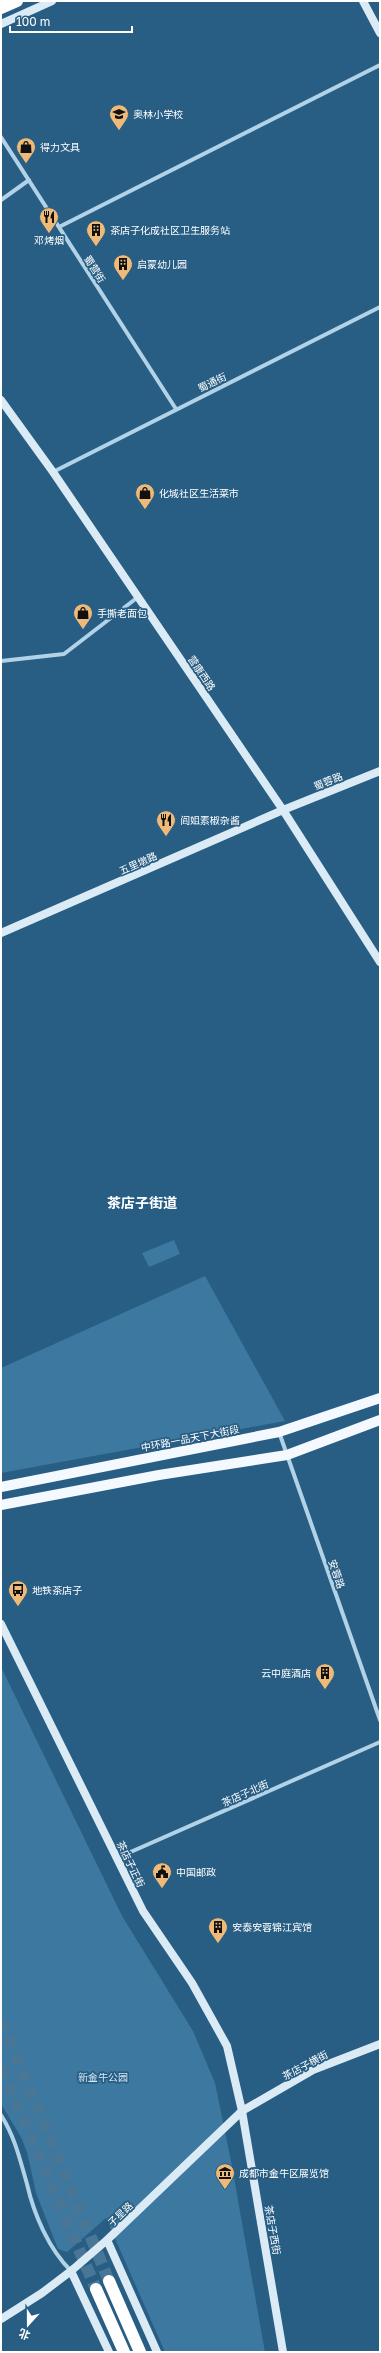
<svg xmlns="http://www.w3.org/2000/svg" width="381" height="2353" font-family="'Golos Text','Noto Sans SC',sans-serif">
<rect width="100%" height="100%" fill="#285e84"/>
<path fill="#3c78a0" d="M 174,1240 L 180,1254 L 149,1267 L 142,1253 Z
M 205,1276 L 285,1421 L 1,1473 L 1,1368 Z
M 1,1667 L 122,1916 L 193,2031 L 215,2083 L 231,2161 L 265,2352 L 165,2352 L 106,2218 L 67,2252 L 58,2249 L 36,2193 L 27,2152 L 21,2137 L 1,2104 Z"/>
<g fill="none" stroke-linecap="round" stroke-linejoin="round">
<path stroke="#487696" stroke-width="12" stroke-dasharray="12 6" stroke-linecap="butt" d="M 1,2020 L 109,2281
M 1,2067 L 96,2289"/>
<path stroke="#b1d2e7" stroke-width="4" d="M 1,137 L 176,409
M 1,200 L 29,180
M 59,227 L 380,65
M 53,472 L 380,307
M 1,661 L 64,654 L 138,597
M 279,1432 L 380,1720
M 117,1858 L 380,1742
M 1,2115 C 15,2137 20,2160 27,2184 C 34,2215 49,2249 71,2271"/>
<path stroke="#dbebf6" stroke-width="8" d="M 363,1 L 380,33
M 1,24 L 52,1
M 1,400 L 53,472 L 283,810 L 380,962
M 1,933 L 283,810 L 380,771
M 1,1624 L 143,1911 L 192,1983 L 227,2046 L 242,2111 L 283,2352
M 107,2240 L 157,2352
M 71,2271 L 109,2352
M 1,2319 L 42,2293 L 71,2271 L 107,2240 L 242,2111 L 313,2070 L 380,2044"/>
<path stroke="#f3f9fe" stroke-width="10" d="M 1,1487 L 279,1432 L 380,1398
M 1,1505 L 159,1475 L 287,1455 L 380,1420"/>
<path stroke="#fff" stroke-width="12" d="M 1,8 L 17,1
M 109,2281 L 140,2352
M 96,2289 L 124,2352"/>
</g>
<defs>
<symbol id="school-pin" viewBox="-11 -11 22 30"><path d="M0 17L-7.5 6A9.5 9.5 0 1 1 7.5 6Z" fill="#efba77" stroke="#285e84"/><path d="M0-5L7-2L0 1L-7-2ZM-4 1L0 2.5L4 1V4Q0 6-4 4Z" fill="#111"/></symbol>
<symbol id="shop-pin" viewBox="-11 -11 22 30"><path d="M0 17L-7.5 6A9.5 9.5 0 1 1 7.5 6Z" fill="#efba77" stroke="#285e84"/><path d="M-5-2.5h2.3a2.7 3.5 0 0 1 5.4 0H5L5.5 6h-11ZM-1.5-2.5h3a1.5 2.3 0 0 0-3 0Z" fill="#111"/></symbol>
<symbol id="restaurant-pin" viewBox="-11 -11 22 30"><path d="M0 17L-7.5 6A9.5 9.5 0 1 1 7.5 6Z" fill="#efba77" stroke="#285e84"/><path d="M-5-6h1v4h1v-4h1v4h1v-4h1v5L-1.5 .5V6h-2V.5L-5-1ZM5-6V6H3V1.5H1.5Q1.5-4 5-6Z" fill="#111"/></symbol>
<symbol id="building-pin" viewBox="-11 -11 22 30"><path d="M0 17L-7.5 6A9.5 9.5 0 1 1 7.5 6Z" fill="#efba77" stroke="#285e84"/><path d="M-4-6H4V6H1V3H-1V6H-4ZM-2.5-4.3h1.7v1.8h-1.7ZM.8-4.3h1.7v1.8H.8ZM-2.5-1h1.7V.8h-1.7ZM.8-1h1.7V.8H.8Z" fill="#111"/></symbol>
<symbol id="bus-pin" viewBox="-11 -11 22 30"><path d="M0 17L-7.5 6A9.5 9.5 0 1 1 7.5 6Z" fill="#efba77" stroke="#285e84"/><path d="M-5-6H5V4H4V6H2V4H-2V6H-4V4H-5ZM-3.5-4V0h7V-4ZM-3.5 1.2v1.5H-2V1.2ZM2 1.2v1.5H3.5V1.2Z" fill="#111"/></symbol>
<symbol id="civic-pin" viewBox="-11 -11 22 30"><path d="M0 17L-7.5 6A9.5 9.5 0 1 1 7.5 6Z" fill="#efba77" stroke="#285e84"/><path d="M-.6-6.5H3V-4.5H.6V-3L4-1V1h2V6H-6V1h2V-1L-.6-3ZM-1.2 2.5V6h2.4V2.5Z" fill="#111"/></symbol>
<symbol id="museum-pin" viewBox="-11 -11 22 30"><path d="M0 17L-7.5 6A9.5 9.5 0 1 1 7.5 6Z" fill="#efba77" stroke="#285e84"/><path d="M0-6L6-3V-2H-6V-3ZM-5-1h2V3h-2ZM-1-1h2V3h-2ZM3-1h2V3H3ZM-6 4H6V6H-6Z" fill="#111"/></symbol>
</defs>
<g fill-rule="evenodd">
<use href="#school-pin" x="108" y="103" width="22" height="30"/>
<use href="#shop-pin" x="15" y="136" width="22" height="30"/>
<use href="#restaurant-pin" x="38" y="206" width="22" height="30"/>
<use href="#building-pin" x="85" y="219" width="22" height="30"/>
<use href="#building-pin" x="112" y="253" width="22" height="30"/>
<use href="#shop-pin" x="134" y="482" width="22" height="30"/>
<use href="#shop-pin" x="72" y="602" width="22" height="30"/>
<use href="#restaurant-pin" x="155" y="809" width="22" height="30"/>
<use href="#bus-pin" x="7" y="1579" width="22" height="30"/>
<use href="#building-pin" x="314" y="1662" width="22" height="30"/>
<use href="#civic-pin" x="151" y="1861" width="22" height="30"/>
<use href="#building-pin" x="207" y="1916" width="22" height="30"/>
<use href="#museum-pin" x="214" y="2162" width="22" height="30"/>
</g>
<g text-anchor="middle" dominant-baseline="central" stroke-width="3.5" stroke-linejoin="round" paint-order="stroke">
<g font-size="10" fill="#fff" stroke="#285e84" text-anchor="start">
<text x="133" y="114">奥林小学校</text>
<text x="40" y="147">得力文具</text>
<text x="110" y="230">茶店子化成社区卫生服务站</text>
<text x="49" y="240" text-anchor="middle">邓烤烟</text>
<text x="137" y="264">启蒙幼儿园</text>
<text x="159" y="493">化城社区生活菜市</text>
<text x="97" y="613">手撕老面包</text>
<text x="180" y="820">阎姐素椒杂酱</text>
<text x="32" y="1590">地铁茶店子</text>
<text x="311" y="1673" text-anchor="end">云中庭酒店</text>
<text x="176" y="1872">中国邮政</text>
<text x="232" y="1927">安泰安蓉锦江宾馆</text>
<text x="239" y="2173">成都市金牛区展览馆</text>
</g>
<g font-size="10" fill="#fff" stroke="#285e84">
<text transform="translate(95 269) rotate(57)">蜀营街</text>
<text transform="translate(212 382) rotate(-26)">蜀通街</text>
<text transform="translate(202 673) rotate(56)">营康西路</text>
<text transform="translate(328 781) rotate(-22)">蜀蓉路</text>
<text transform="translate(138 863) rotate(-24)">五里墩路</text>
<text transform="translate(190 1438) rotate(-11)">中环路一品天下大街段</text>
<text transform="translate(337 1574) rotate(71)">安蓉路</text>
<text transform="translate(245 1793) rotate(-24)">茶店子北街</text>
<text transform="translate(131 1864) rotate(64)">茶店子正街</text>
<text transform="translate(305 2065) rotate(-28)">茶店子横街</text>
<text transform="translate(120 2214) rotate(-44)">子星路</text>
<text transform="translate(273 2230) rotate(80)">茶店子西街</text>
</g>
<g font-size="10" fill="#d5e9f6" stroke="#285e84">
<text x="103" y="2077">新金牛公园</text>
</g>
<g font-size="14" font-weight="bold" fill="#fff" stroke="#285e84">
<text x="142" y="1202">茶店子街道</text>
</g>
</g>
<rect width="381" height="2353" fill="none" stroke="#ffffff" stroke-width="4"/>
<g transform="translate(28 2325) rotate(201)" stroke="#285e84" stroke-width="3" paint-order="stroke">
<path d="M0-3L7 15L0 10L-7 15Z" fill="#ffffff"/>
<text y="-6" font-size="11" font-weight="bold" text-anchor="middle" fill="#ffffff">北</text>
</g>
<path d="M10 26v6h122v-6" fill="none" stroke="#ffffff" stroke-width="2"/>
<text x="16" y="26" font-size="12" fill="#ffffff" stroke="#285e84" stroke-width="3" paint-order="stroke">100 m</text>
</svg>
